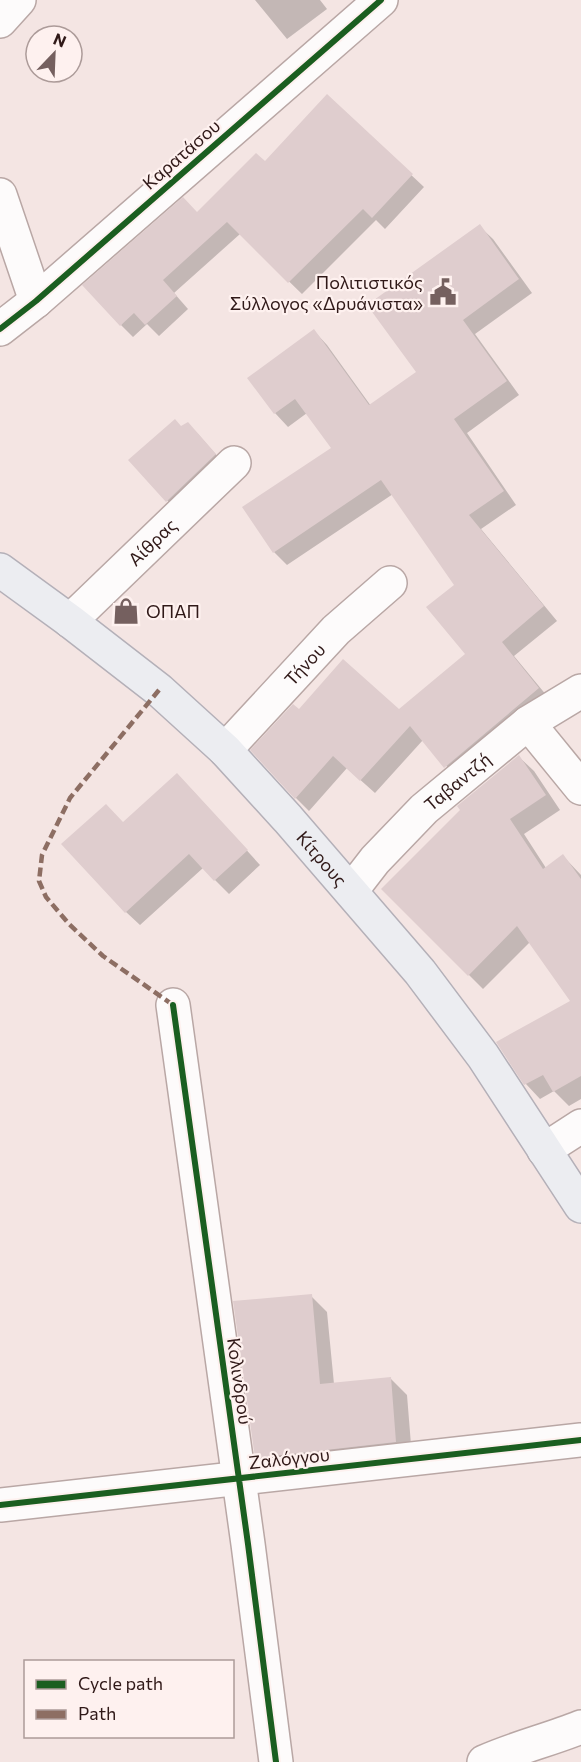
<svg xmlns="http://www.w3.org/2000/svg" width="581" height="1762" font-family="Commissioner,sans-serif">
<rect width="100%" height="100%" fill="#f4e5e3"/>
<path fill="#0003" d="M 255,0 L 320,0 L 327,9 L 287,39 Z
M 327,96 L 424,187 L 385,229 L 376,220 L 302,294 L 240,234 L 174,293 L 188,309 L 159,336 L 147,324 L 133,337 L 121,325 L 197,214 L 265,163 Z
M 479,226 L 493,239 L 532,293 L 475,334 L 519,395 L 467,433 L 516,505 L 481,529 L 557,621 L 514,656 L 552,702 L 459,780 L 423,740 L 375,793 L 347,768 L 309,811 L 296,798 L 299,711 L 399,711 L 467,654 L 456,585 L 393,494 L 287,565 L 274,552 L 333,449 L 307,413 L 288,427 L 275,413 L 314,331 L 327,345 L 371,406 L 418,372 Z
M 182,428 L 198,434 L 225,465 L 177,511 L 130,460 Z
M 519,757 L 534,771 L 560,810 L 524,834 L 546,868 L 563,856 L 581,875 L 581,1099 L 569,1106 L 554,1091 L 540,1099 L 526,1084 L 498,1043 L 572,1002 L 530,942 L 483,989 L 383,889 Z
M 191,789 L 260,865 L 229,894 L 203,868 L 140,925 L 126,912 L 123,824 Z
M 311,1296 L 327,1312 L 334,1384 L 391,1379 L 407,1395 L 412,1457 L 272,1473 L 256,1457 Z"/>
<path fill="#dfcdce" d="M 327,94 L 413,174 L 372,218 L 363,209 L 288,283 L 227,222 L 163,280 L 177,296 L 145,325 L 134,313 L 120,326 L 82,285 L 183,197 L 197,212 L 256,153 L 265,161 Z
M 480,224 L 519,279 L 463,320 L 507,381 L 454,419 L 504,491 L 469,515 L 544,606 L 502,642 L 539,688 L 444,768 L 410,726 L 360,781 L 333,756 L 295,799 L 250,750 L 293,704 L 299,709 L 343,659 L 399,709 L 465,654 L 426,607 L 454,585 L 381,480 L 273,553 L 242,507 L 331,448 L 295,399 L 274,414 L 247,378 L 314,329 L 369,405 L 416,372 L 367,305 Z
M 175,419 L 181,426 L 188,422 L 216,454 L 166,502 L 128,460 Z
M 519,755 L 546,795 L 510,819 L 543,869 L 563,854 L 581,879 L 581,1076 L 553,1092 L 543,1075 L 524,1085 L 496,1042 L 570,1001 L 517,926 L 468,976 L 381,889 L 460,810 L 457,806 Z
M 177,773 L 248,850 L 214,881 L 189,854 L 125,913 L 61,844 L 106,804 L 123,822 Z
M 312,1294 L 320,1384 L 391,1377 L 396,1442 L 255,1458 L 233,1301 Z"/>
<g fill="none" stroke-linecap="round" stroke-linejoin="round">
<defs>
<g id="minor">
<path d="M 0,21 L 19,0"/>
<path d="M 0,195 L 36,301"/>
<path d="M 0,329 L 36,301 L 381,0"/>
<path id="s1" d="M 70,621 L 234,463"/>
<path d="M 528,723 L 581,788"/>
<path id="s2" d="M 225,750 L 336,630 L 390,583"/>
<path id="s3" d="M 351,891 L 375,860 L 424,809 L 528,723 L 581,691"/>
<path d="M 173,1005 L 248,1544 L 276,1762"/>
<path d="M 544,1150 L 581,1126"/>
<path d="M 0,1505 L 581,1440"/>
<path d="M 484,1762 C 515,1748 549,1740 581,1727"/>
</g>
<g id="major">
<path id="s4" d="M 0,570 L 70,621 L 159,690 L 225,750 L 288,819 L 420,972 L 483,1056 L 581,1206"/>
</g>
</defs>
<use href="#minor" stroke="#b9a7a5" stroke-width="36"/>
<use href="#major" stroke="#b4b0b8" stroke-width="36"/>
<use href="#minor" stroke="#fdfbfb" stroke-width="33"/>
<use href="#major" stroke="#ecedf1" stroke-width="33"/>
<path stroke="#8d6e63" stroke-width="4.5" stroke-dasharray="9 4.5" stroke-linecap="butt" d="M 159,690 L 70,798 L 42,855 L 39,881 L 46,897 L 69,924 L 103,956 L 173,1005"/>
<defs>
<path id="cycleway" d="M 0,329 L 36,301 L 381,0
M 173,1005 L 248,1544 L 276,1762
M 0,1505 L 581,1440"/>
</defs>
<use href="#cycleway" stroke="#fef1ef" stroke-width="10"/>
<use href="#cycleway" stroke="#1b5e20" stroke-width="6"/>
</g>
<defs>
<symbol id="civic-bare" viewBox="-9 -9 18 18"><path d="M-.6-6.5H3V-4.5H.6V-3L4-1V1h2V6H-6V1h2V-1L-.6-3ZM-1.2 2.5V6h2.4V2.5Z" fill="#75605f" stroke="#fef1ef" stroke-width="2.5" paint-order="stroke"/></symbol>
<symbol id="shop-bare" viewBox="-9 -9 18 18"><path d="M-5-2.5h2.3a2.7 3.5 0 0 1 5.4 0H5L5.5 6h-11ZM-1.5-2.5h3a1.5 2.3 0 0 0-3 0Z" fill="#75605f" stroke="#fef1ef" stroke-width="2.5" paint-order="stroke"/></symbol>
</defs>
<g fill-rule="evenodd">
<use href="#civic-bare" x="424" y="273" width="38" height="38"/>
<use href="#shop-bare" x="107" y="592" width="38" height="38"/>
</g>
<g text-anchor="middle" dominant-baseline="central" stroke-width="4.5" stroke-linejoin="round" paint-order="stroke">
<g font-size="18" fill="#301918" stroke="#fef1ef">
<text transform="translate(181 154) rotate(-41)">Καρατάσου</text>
<text stroke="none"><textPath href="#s1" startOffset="114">Αίθρας</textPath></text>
<text stroke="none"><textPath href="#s2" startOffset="117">Τήνου</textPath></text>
<text stroke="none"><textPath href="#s3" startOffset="153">Ταβαντζή</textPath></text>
<text stroke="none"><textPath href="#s4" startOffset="434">Κίτρους</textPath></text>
<text transform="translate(240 1381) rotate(82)">Κολινδρού</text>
<text transform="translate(289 1458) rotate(-6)">Ζαλόγγου</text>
</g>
<g font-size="18" fill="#301918" stroke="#fef1ef" text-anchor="end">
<text x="423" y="282">Πολιτιστικός<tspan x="423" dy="21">Σύλλογος «Δρυάνιστα»</tspan></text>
<text x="146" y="611" text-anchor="start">ΟΠΑΠ</text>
</g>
</g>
<rect x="24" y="1660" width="210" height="78" fill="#fef1ef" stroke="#ac9b99" stroke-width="1.5"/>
<rect x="36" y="1680" width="30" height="9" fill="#1b5e20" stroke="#ac9b99" stroke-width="1.5"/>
<text x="78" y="1690" font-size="18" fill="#301918">Cycle path</text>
<rect x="36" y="1710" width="30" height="9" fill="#8d6e63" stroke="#ac9b99" stroke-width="1.5"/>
<text x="78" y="1720" font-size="18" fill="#301918">Path</text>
<g transform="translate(54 54) rotate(23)"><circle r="28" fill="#fef1ef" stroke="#ac9b99" stroke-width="1.5"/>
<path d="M0-4.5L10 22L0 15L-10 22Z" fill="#75605f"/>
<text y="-9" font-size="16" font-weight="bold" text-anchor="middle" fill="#301918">N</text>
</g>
</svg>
